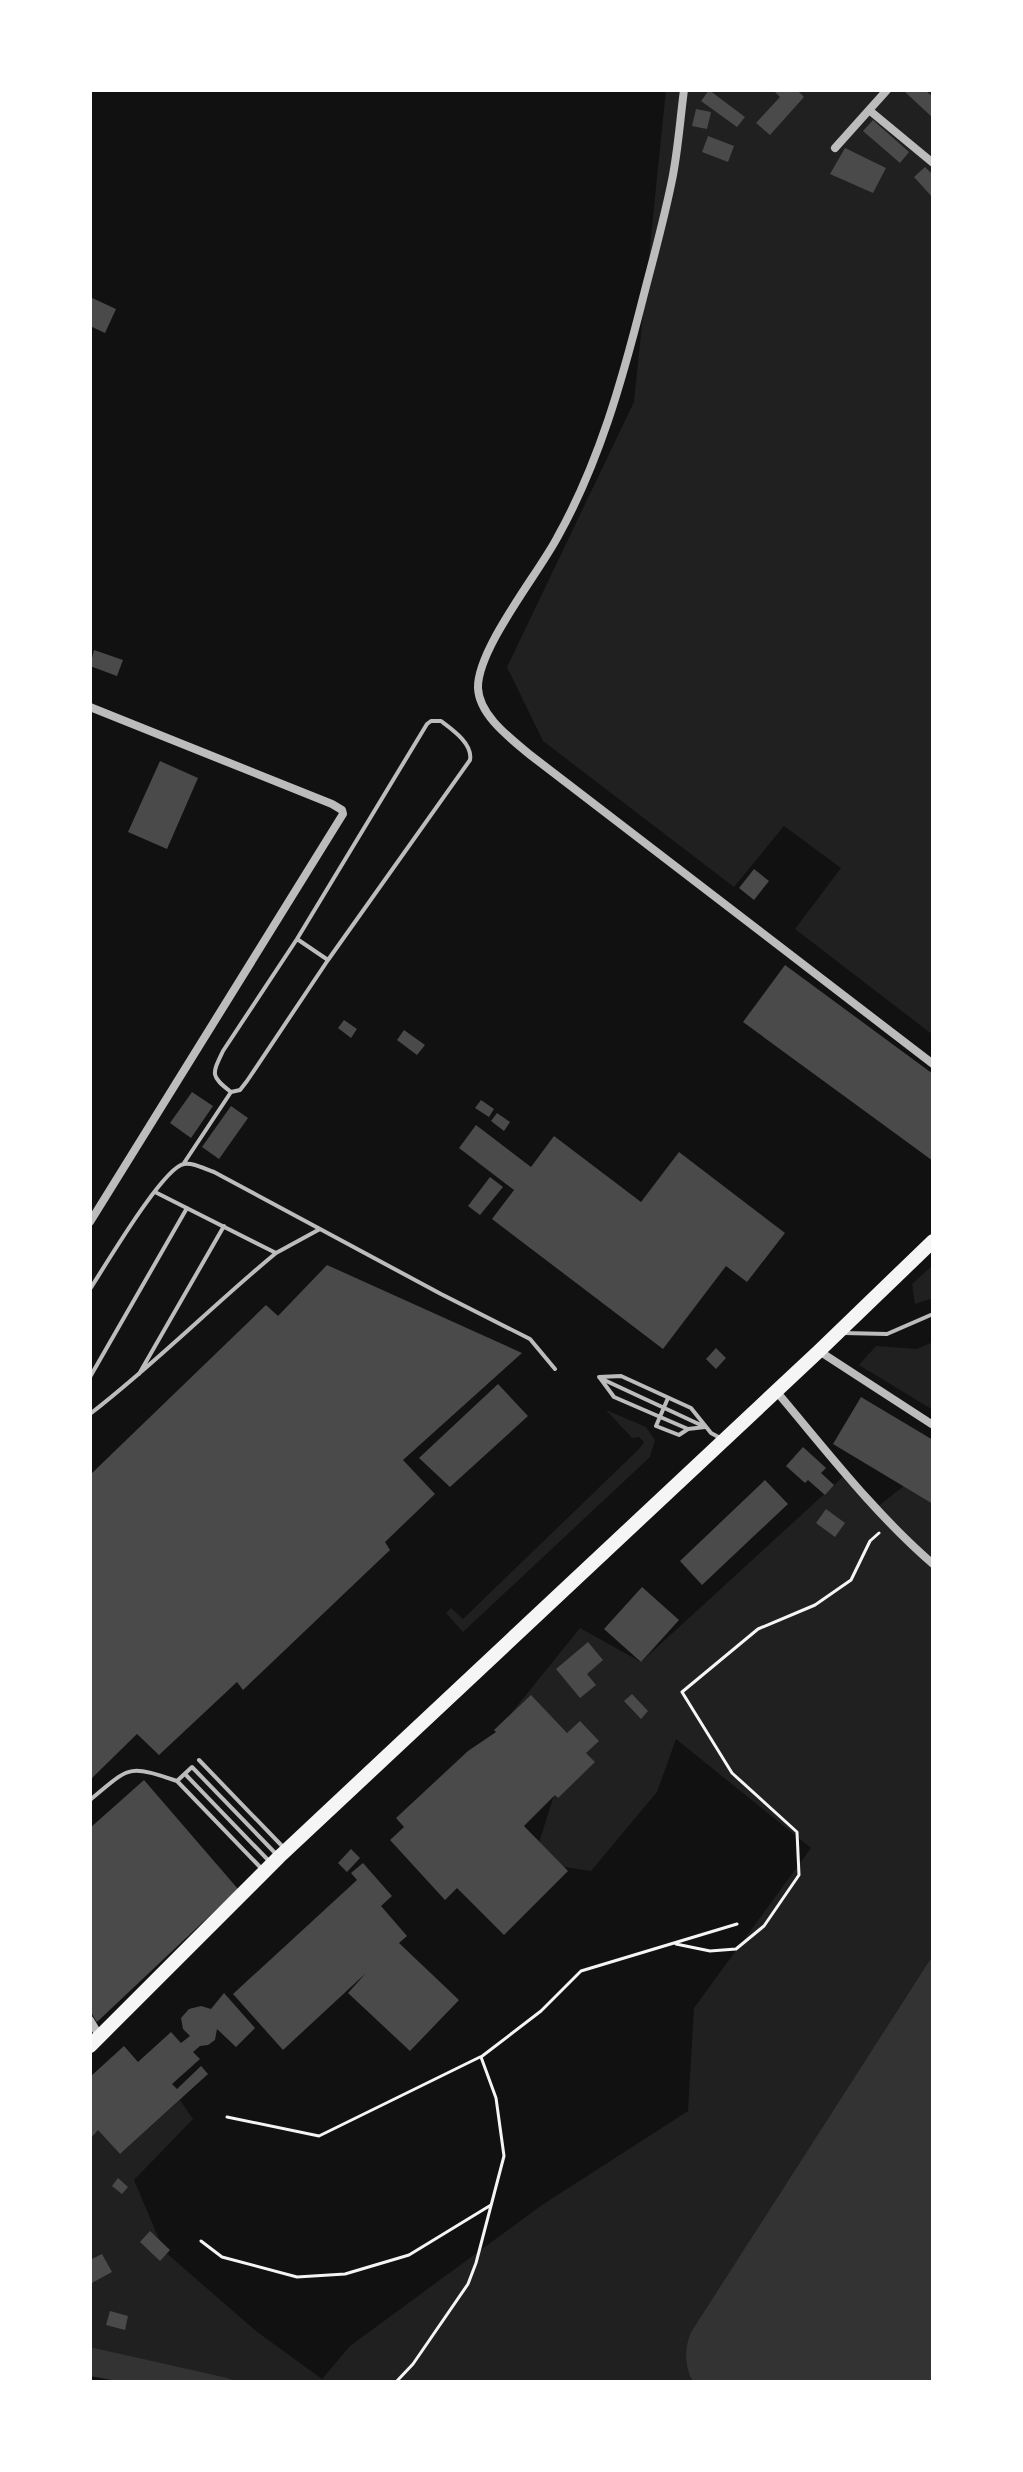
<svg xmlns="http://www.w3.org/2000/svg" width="1023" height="2472" font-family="Signika,sans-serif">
<rect width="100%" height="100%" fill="#111"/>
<path fill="#202020" d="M 666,90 L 933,90 L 933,1035 L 795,929 L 841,868 L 784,826 L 734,887 L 543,741 L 507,667 L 634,402 Z
M 933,1265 L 933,1298 L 915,1304 L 912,1284 Z
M 933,1342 L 933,1410 L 859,1365 L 876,1346 L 917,1349 Z
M 606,1410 L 646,1427 L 655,1440 L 650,1457 L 463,1632 L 446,1613 L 451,1608 L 463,1619 L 640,1448 L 644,1442 L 639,1437 L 632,1438 Z
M 933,1463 L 933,1955 L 691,2332 C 684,2348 684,2366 693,2382 L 238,2382 L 90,2347 L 90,2121 L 120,2154 L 180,2100 L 193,2119 L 134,2180 L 164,2251 L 256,2331 L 322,2379 L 350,2346 L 542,2205 L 688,2111 L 694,2008 L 811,1848 L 676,1739 L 657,1792 L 591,1871 L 533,1862 L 554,1795 L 496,1732 L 580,1628 L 641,1662 L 846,1474 L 877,1507 Z"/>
<path fill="#333" d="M 933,1955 L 933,2382 L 693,2382 C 684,2366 684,2348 691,2332 Z
M 90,2347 L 227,2378 L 238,2382 L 122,2382 L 90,2376 Z"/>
<path fill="#4a4a4a" d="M 709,90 L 745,117 L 737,127 L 701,101 Z
M 773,90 L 797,90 L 804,97 L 770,135 L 756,123 L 780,97 Z
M 907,90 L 925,90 L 933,97 L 933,118 L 905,92 Z
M 696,109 L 711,112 L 707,129 L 692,126 Z
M 873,120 L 909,152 L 900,163 L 863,131 Z
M 708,136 L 734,146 L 728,162 L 702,152 Z
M 845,148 L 886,168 L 873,193 L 830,174 Z
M 925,167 L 933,175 L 933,198 L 914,177 Z
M 90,297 L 116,309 L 105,333 L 90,326 Z
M 94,650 L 123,660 L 117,676 L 90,666 Z
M 160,761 L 198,778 L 167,849 L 128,832 Z
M 754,869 L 769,881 L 754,900 L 739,888 Z
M 785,965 L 933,1074 L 933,1161 L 743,1022 Z
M 344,1020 L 357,1029 L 351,1038 L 338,1028 Z
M 404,1030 L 425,1045 L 417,1055 L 397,1040 Z
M 192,1092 L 213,1106 L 191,1138 L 170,1123 Z
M 481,1100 L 494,1109 L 489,1117 L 475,1108 Z
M 231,1106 L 248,1118 L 219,1159 L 202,1147 Z
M 497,1113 L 510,1122 L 504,1131 L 491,1121 Z
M 476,1125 L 531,1167 L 554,1136 L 641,1202 L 679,1152 L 785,1233 L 747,1282 L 726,1266 L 663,1349 L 492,1219 L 514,1190 L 459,1148 Z
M 490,1177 L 503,1187 L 480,1215 L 468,1206 Z
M 327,1265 L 522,1353 L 403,1460 L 435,1494 L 385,1542 L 390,1550 L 243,1690 L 237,1682 L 159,1755 L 137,1734 L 90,1780 L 90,1475 L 266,1305 L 278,1316 Z
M 716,1348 L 726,1358 L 716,1369 L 706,1359 Z
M 498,1384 L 528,1416 L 450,1487 L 419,1458 Z
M 861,1397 L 933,1440 L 933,1504 L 833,1444 Z
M 803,1447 L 826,1468 L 821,1473 L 834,1485 L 825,1495 L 808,1480 L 805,1483 L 786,1466 Z
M 765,1480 L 788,1504 L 702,1585 L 680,1561 Z
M 826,1509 L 845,1523 L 835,1537 L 816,1523 Z
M 642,1587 L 679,1620 L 641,1662 L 604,1629 Z
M 588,1642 L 603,1660 L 587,1674 L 596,1685 L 580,1698 L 556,1669 Z
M 632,1694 L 648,1711 L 641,1719 L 624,1701 Z
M 531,1695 L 567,1733 L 580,1721 L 599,1741 L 586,1753 L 595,1762 L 558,1798 L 555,1795 L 524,1826 L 568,1871 L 504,1935 L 457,1888 L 445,1900 L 390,1840 L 404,1827 L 396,1818 L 468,1751 L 496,1732 L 494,1730 Z
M 144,1780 L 238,1889 L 97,2022 L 90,2011 L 90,1828 Z
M 351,1849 L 360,1858 L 347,1872 L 338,1863 Z
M 363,1863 L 392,1896 L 381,1906 L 407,1936 L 399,1943 L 459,2000 L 410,2051 L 348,1993 L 366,1973 L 283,2050 L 233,1994 L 357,1880 L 351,1873 Z
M 224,1993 L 255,2028 L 236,2047 L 217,2029 L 215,2040 L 208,2045 L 200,2046 L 193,2052 L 200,2059 L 172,2084 L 177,2089 L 201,2066 L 208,2074 L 120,2154 L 98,2130 L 90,2139 L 90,2077 L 124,2046 L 138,2062 L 171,2032 L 181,2043 L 190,2036 L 183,2029 L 181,2018 L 189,2009 L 201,2006 L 211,2009 Z
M 118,2178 L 128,2187 L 122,2194 L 112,2186 Z
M 150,2231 L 170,2250 L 160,2261 L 140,2242 Z
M 102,2254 L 112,2272 L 90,2284 L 90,2260 Z
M 110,2311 L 128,2316 L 125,2330 L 106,2325 Z"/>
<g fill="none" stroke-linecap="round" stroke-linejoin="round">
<path stroke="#f5f5f5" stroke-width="3" d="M 676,1944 L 710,1951 L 736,1949 L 764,1926 L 799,1875 L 797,1832 L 732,1773 L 682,1692 L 758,1629 L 815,1605 L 851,1580 L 870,1541 L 879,1533
M 227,2117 L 319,2136 L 480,2057
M 201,2241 L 222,2257 L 297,2277 L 345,2274 L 409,2255 L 491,2205
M 396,2382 L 413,2364 L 468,2284 L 476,2263 L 504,2156 L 496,2098 L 481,2057 L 541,2011 L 581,1971 L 737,1924"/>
<path stroke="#bcbcbc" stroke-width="4" d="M 431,721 L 441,721 C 453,730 473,744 470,760 L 328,960 L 247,1081 L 240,1090 L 231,1092 C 210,1076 212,1074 223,1051 L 297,939 L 427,724 Z
M 297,939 L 328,960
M 184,1163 L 231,1092
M 155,1192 L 276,1253 L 320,1229
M 90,1289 C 104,1268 163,1167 184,1164 C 193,1162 205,1169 214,1172 L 441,1294 L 530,1339 L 555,1369
M 844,1333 L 887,1334 L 933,1314
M 139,1374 L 224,1226
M 90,1377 L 187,1208
M 599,1377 L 621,1376 L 691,1408 L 711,1433 L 722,1439
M 600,1378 L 614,1397 L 688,1429 L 705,1427
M 602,1379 L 703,1426
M 668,1398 L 656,1426 L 679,1435 L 688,1429
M 90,1414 C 155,1364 213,1305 276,1253
M 199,1760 L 284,1848
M 185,1774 L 269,1861
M 177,1781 L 261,1868
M 90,1800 C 130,1767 126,1764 177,1781 L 192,1767 L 278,1856"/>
<path stroke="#bcbcbc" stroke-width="8" d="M 684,90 C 680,120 678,151 672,180 C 664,220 653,259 643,298 C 622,381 599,463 557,538 C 538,574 477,649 478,688 C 479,715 510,738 529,754 L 933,1064
M 869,110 L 933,163
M 835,148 L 887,90
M 90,707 L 332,804 L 342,810 L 343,814 L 90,1222
M 819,1351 L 933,1425
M 776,1391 C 826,1450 874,1513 933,1564
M 90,2020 L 100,2037"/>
<path stroke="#f5f5f5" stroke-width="14" d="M 90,2046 L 279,1857 L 819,1351 L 933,1241"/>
</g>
<rect width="1023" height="2472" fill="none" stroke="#ffffff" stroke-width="184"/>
</svg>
